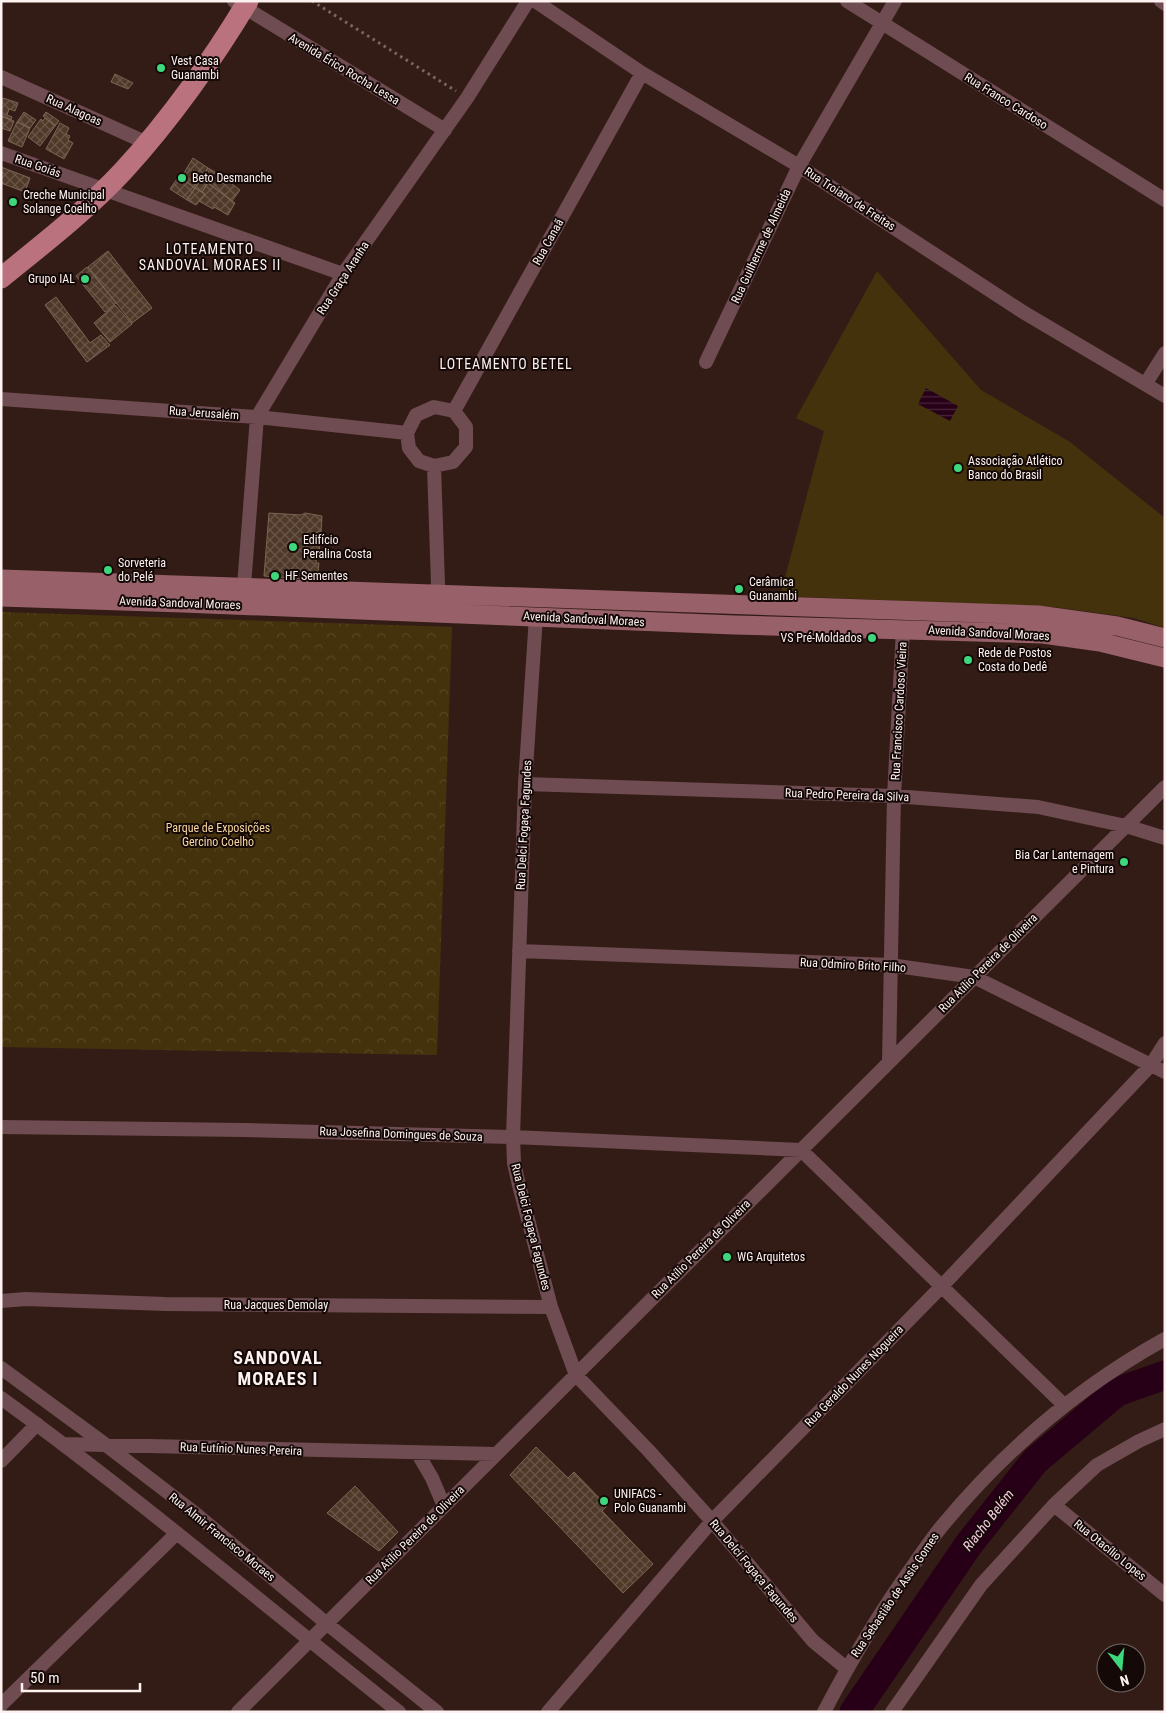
<svg xmlns="http://www.w3.org/2000/svg" width="1166" height="1713" font-family="'Roboto Condensed',sans-serif">
<defs>
<pattern id="park-crowns" width="20" height="18" patternUnits="userSpaceOnUse" patternTransform="scale(1.25)"><rect width="20" height="18" fill="#44320c"/><path d="M2 6a3 3 0 1 1 6 0M12 15a3 3 0 1 1 6 0" fill="none" stroke="#574624"/></pattern>
<pattern id="water-rules" width="6" height="5" patternUnits="userSpaceOnUse" patternTransform="scale(1.25)"><rect width="6" height="5" fill="#270018"/><path d="M0 2.5h6" fill="none" stroke="#47263a"/></pattern>
<pattern id="building-cross-hatch" width="8" height="8" patternUnits="userSpaceOnUse" patternTransform="scale(1.25)"><rect width="8" height="8" fill="#4f3929"/><path d="M0 0l8 8M0 8l8-8" fill="none" stroke="#695648"/></pattern>
</defs>
<rect width="100%" height="100%" fill="#341c16"/>
<path fill="url(#park-crowns)" d="M 1,612 L 452,627 L 437,1055 L 1,1047 Z"/>
<path fill="#44320c" d="M 877,271 L 981,390 L 1070,442 L 1165,518 L 1165,628 L 1134,618 L 1054,607 L 780,596 L 824,431 L 796,418 Z"/>
<path fill="url(#water-rules)" d="M 926,388 L 958,406 L 950,421 L 918,404 Z"/>
<g fill="none" stroke-linecap="round" stroke-linejoin="round">
<path stroke="#270018" stroke-width="29" d="M 854,1712 L 969,1544 L 1035,1461 L 1117,1392 L 1165,1375"/>
</g>
<path fill="url(#building-cross-hatch)" stroke="#7c6453" d="M 115,74 L 133,83 L 128,89 L 111,82 Z
M 3,98 L 18,103 L 15,111 L 9,109 L 7,115 L 12,117 L 11,120 L 1,116 L 1,104 Z
M 24,112 L 36,120 L 30,128 L 17,122 Z
M 46,112 L 59,121 L 55,126 L 43,116 Z
M 1,116 L 14,121 L 10,131 L 1,128 Z
M 45,118 L 55,126 L 40,146 L 28,137 L 41,119 L 43,121 Z
M 17,122 L 30,128 L 22,147 L 8,141 Z
M 60,123 L 69,128 L 66,134 L 70,136 L 68,140 L 73,143 L 64,159 L 46,149 Z
M 193,158 L 208,168 L 195,188 L 181,178 Z
M 1,167 L 30,178 L 25,192 L 1,183 Z
M 208,168 L 215,172 L 202,192 L 195,188 Z
M 179,176 L 195,188 L 187,200 L 170,189 Z
M 213,176 L 224,184 L 227,180 L 240,190 L 232,201 L 208,183 Z
M 208,183 L 235,203 L 228,215 L 214,207 L 213,209 L 199,201 L 205,194 L 202,192 Z
M 195,188 L 205,194 L 196,205 L 187,200 Z
M 108,251 L 152,308 L 132,323 L 88,267 Z
M 87,267 L 116,303 L 105,312 L 76,276 Z
M 56,297 L 90,343 L 101,335 L 110,345 L 87,362 L 45,305 Z
M 115,305 L 132,324 L 110,342 L 94,323 Z
M 269,513 L 301,515 L 305,513 L 322,516 L 321,532 L 317,532 L 317,538 L 320,538 L 319,557 L 316,557 L 316,563 L 319,563 L 317,580 L 294,578 L 294,575 L 286,575 L 286,578 L 264,576 Z
M 536,1447 L 568,1478 L 574,1472 L 607,1506 L 602,1511 L 653,1564 L 623,1593 L 510,1475 Z
M 355,1486 L 398,1532 L 379,1551 L 327,1513 Z"/>
<g fill="none" stroke-linecap="round" stroke-linejoin="round">
<path stroke="#796661" stroke-width="3" stroke-dasharray="2.5 4" stroke-linecap="butt" d="M 312,1 L 456,91"/>
<path stroke="#6e4c51" stroke-width="14" d="M 234,1 L 445,130
M 535,1 L 642,73 L 799,166 L 1023,312 L 1165,396
M 847,1 L 1165,200
M 1161,1 L 1165,4
M 1,77 L 147,143
M 1,153 L 343,274
M 706,362 L 799,166 L 895,1
M 1146,383 L 1165,353
M 1,399 L 257,417 L 407,433
M 434,407 L 454,411 L 466,427 L 466,447 L 453,462 L 434,466 L 419,461 L 409,448 L 407,433 L 416,415 Z
M 454,411 L 642,73
M 434,466 L 439,614
M 244,586 L 257,417 L 343,274 L 467,98 L 528,1
M 536,616 L 525,784 L 513,1137 L 514,1163 L 519,1185 L 551,1307 L 576,1375 L 649,1451 L 712,1521 L 813,1641 L 846,1668
M 525,784 L 894,796 L 1038,807 L 1126,826 L 1165,838
M 519,951 L 890,965 L 974,977 L 1165,1072
M 889,1062 L 894,796 L 903,629
M 1,1127 L 245,1130 L 513,1137 L 801,1150 L 1064,1405
M 1,1301 L 26,1299 L 165,1304 L 551,1307
M 1,1368 L 106,1445 L 196,1514 L 326,1623 L 437,1712
M 1,1398 C 138,1498 267,1607 399,1712
M 63,1444 L 496,1454
M 418,1454 L 432,1478 L 444,1506
M 1,1461 L 37,1424
M 1054,1505 L 1165,1595
M 1,1705 L 177,1533
M 238,1712 L 1165,787
M 548,1712 L 712,1521 L 941,1287 L 1151,1065 L 1165,1043
M 824,1712 C 851,1660 881,1610 915,1563 C 924,1550 932,1538 942,1526 C 1004,1451 1080,1386 1165,1339
M 892,1712 L 981,1585 L 1054,1505 L 1097,1465 L 1139,1441 L 1165,1429"/>
<path stroke="#98616a" stroke-width="19" d="M 1,579 L 1038,615 L 1117,626 L 1165,638
M 1,597 L 183,603 L 735,625 L 1043,634 L 1100,642 L 1165,658"/>
<path stroke="#b9727e" stroke-width="21" d="M 1,278 C 43,244 87,210 124,170 C 169,121 214,58 248,1"/>
</g>
<g fill="#3ed77d" stroke="#140907" stroke-width="2">
<circle cx="161" cy="68" r="5"/>
<circle cx="182" cy="178" r="5"/>
<circle cx="13" cy="202" r="5"/>
<circle cx="85" cy="279" r="5"/>
<circle cx="958" cy="468" r="5"/>
<circle cx="293" cy="547" r="5"/>
<circle cx="108" cy="570" r="5"/>
<circle cx="275" cy="576" r="5"/>
<circle cx="739" cy="589" r="5"/>
<circle cx="872" cy="638" r="5"/>
<circle cx="968" cy="660" r="5"/>
<circle cx="1124" cy="862" r="5"/>
<circle cx="727" cy="1257" r="5"/>
<circle cx="604" cy="1501" r="5"/>
</g>
<g text-anchor="middle" dominant-baseline="central" stroke-width="4" stroke-linejoin="round" paint-order="stroke">
<g font-size="12" fill="#fdf2f0" stroke="#140907" text-anchor="start">
<text x="171" y="61">Vest Casa<tspan x="171" dy="14">Guanambi</tspan></text>
<text x="192" y="178">Beto Desmanche</text>
<text x="23" y="195">Creche Municipal<tspan x="23" dy="14">Solange Coelho</tspan></text>
<text x="75" y="279" text-anchor="end">Grupo IAL</text>
<text x="968" y="461">Associação Atlético<tspan x="968" dy="14">Banco do Brasil</tspan></text>
<text x="303" y="540">Edifício<tspan x="303" dy="14">Peralina Costa</tspan></text>
<text x="118" y="563">Sorveteria<tspan x="118" dy="14">do Pelé</tspan></text>
<text x="285" y="576">HF Sementes</text>
<text x="749" y="582">Cerâmica<tspan x="749" dy="14">Guanambi</tspan></text>
<text x="862" y="638" text-anchor="end">VS Pré-Moldados</text>
<text x="978" y="653">Rede de Postos<tspan x="978" dy="14">Costa do Dedê</tspan></text>
<text x="1114" y="855" text-anchor="end">Bia Car Lanternagem<tspan x="1114" dy="14">e Pintura</tspan></text>
<text x="737" y="1257">WG Arquitetos</text>
<text x="614" y="1494">UNIFACS -<tspan x="614" dy="14">Polo Guanambi</tspan></text>
</g>
<g font-size="12" fill="#fdf2f0" stroke="#140907">
<text transform="translate(344 69) rotate(31)">Avenida Érico Rocha Lessa</text>
<text transform="translate(1006 101) rotate(32)">Rua Franco Cardoso</text>
<text transform="translate(74 110) rotate(24)">Rua Alagoas</text>
<text transform="translate(38 166) rotate(19)">Rua Goiás</text>
<text transform="translate(850 199) rotate(33)">Rua Troiano de Freitas</text>
<text transform="translate(548 242) rotate(-61)">Rua Canaã</text>
<text transform="translate(761 246) rotate(-65)">Rua Guilherme de Almeida</text>
<text transform="translate(343 278) rotate(-57)">Rua Graça Aranha</text>
<text transform="translate(204 413) rotate(4)">Rua Jerusalém</text>
<text transform="translate(180 603) rotate(2)">Avenida Sandoval Moraes</text>
<text transform="translate(584 619) rotate(3)">Avenida Sandoval Moraes</text>
<text transform="translate(989 633) rotate(3)">Avenida Sandoval Moraes</text>
<text transform="translate(899 711) rotate(-87)">Rua Francisco Cardoso Vieira</text>
<text transform="translate(847 795) rotate(2)">Rua Pedro Pereira da Silva</text>
<text transform="translate(524 825) rotate(-87)">Rua Delci Fogaça Fagundes</text>
<text transform="translate(988 963) rotate(-45)">Rua Atílio Pereira de Oliveira</text>
<text transform="translate(853 965) rotate(3)">Rua Odmiro Brito Filho</text>
<text transform="translate(401 1134) rotate(2)">Rua Josefina Domingues de Souza</text>
<text transform="translate(531 1227) rotate(76)">Rua Delci Fogaça Fagundes</text>
<text transform="translate(701 1249) rotate(-45)">Rua Atílio Pereira de Oliveira</text>
<text x="276" y="1305">Rua Jacques Demolay</text>
<text transform="translate(854 1376) rotate(-46)">Rua Geraldo Nunes Nogueira</text>
<text transform="translate(241 1449) rotate(2)">Rua Eutínio Nunes Pereira</text>
<text transform="translate(415 1535) rotate(-45)">Rua Atílio Pereira de Oliveira</text>
<text transform="translate(222 1537) rotate(39)">Rua Almir Francisco Moraes</text>
<text transform="translate(1110 1550) rotate(39)">Rua Otacílio Lopes</text>
<text transform="translate(754 1571) rotate(50)">Rua Delci Fogaça Fagundes</text>
<text transform="translate(895 1595) rotate(-56)">Rua Sebastião de Assis Gomes</text>
</g>
<g font-size="12" fill="#f8d79e" stroke="#140907">
<text x="218" y="828">Parque de Exposições<tspan x="218" dy="14">Gercino Coelho</tspan></text>
</g>
<g font-size="14" letter-spacing="1" fill="#fdf2f0" stroke="#140907">
<text x="210" y="249">LOTEAMENTO<tspan x="210" dy="16">SANDOVAL MORAES II</tspan></text>
<text x="506" y="364">LOTEAMENTO BETEL</text>
</g>
<g font-size="14" font-style="italic" fill="#f5cbe1" stroke="#140907">
<text transform="translate(988 1520) rotate(-52)">Riacho Belém</text>
</g>
<g font-size="18" font-weight="bold" letter-spacing="1" fill="#fdf2f0" stroke="#140907">
<text x="278" y="1357">SANDOVAL<tspan x="278" dy="21">MORAES I</tspan></text>
</g>
</g>
<rect width="1166" height="1713" fill="none" stroke="#fdf2f0" stroke-width="5"/>
<g transform="translate(1121 1668) rotate(164)"><circle r="24" fill="#140907" stroke="#716664"/>
<path d="M0-4L9 19L0 12L-9 19Z" fill="#3ed77d"/>
<text y="-8" font-size="14" font-weight="bold" text-anchor="middle" fill="#fdf2f0">N</text>
</g>
<path d="M22 1683v8h118v-8" fill="none" stroke="#fdf2f0" stroke-width="2.5"/>
<text x="30" y="1683" font-size="15" fill="#fdf2f0" stroke="#140907" stroke-width="4" paint-order="stroke">50 m</text>
</svg>
